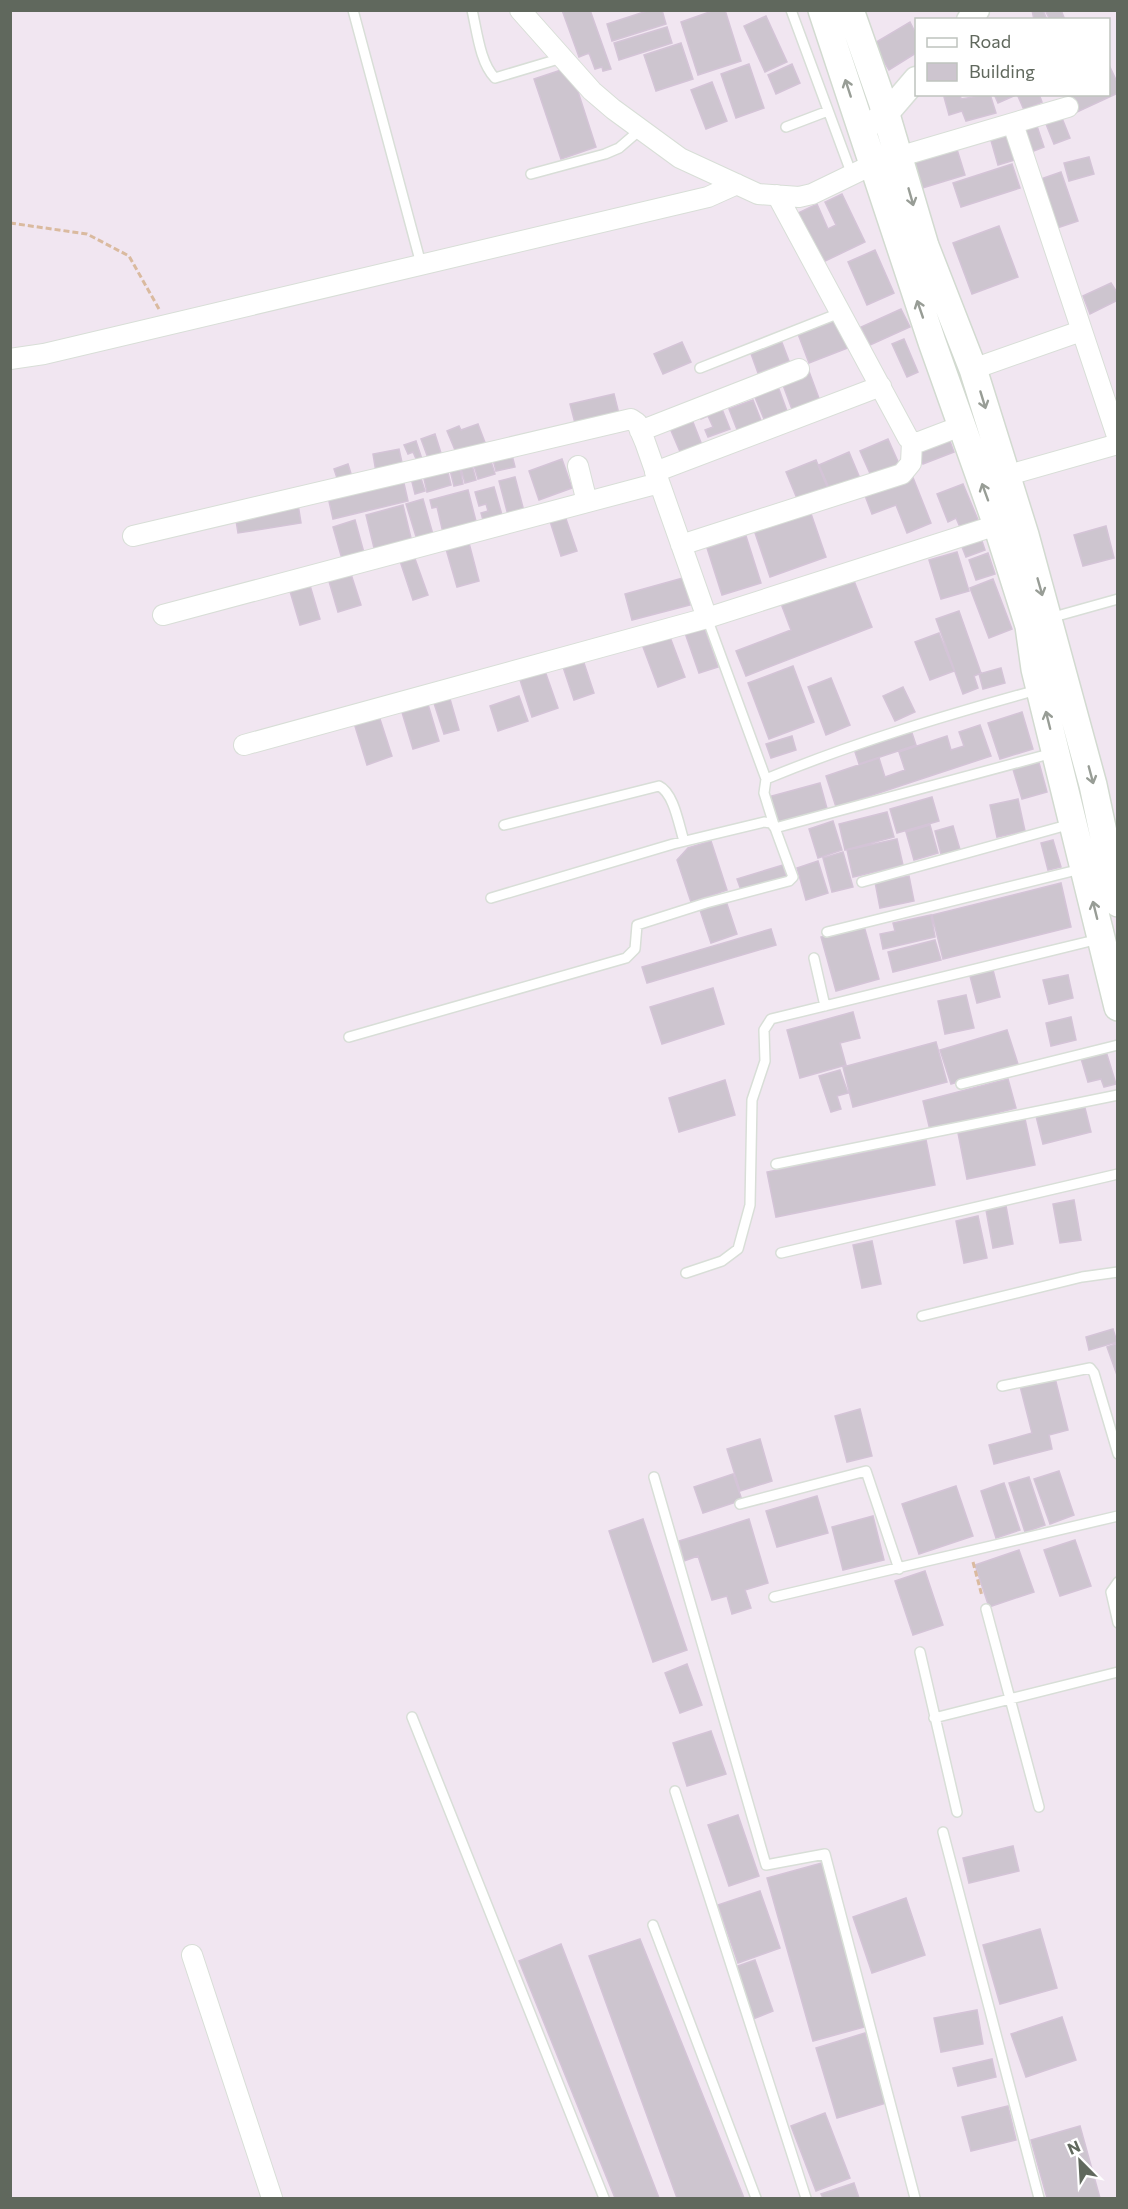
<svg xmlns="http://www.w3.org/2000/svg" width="1128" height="2209" font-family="Commissioner,sans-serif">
<rect width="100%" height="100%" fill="#f1e6f1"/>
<path fill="#cdc5cf" stroke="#d4c4d7" stroke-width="1.5" d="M 562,10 L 590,10 L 611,69 L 603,71 L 602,67 L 595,69 L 589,53 L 579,57 Z
M 650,10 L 662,10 L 666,24 L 612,41 L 607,24 Z
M 715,10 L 725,10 L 741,61 L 698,75 L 681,22 Z
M 1032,10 L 1043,10 L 1047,20 L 1034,20 Z
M 1045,10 L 1061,10 L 1065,20 L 1050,20 Z
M 766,16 L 787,62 L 765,72 L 744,26 Z
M 910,22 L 916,34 L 916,53 L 889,70 L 873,44 Z
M 667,27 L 672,43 L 619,60 L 614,43 Z
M 681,43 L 693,79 L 656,91 L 644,55 Z
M 749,64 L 764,108 L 736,118 L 721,74 Z
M 792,64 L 800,83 L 776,94 L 768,75 Z
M 1109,65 L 1118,84 L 1118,93 L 1077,112 L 1069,94 L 1108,94 Z
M 570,67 L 596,147 L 561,159 L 534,79 Z
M 712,82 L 727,121 L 706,129 L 691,90 Z
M 951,94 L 960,94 L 961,99 L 990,94 L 996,113 L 966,121 L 962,111 L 949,115 L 944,97 Z
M 994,94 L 1013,94 L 1014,96 L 998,103 Z
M 1017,94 L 1039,94 L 1042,102 L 1024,110 Z
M 1060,113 L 1070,138 L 1054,144 L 1044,119 Z
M 1036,123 L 1044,147 L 1026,154 L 1017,130 Z
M 1013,131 L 1021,158 L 998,165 L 990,137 Z
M 955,143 L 965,175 L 919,189 L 909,157 Z
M 1089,157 L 1094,174 L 1069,181 L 1064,163 Z
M 1012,164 L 1020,188 L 961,207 L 953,183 Z
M 1061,172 L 1078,221 L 1054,229 L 1038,180 Z
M 842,194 L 865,242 L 821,263 L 798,213 L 817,204 L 828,229 L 836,225 L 825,202 Z
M 999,226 L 1018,277 L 972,294 L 953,243 Z
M 875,250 L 894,293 L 867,305 L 848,262 Z
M 1111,283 L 1118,294 L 1118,300 L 1090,314 L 1083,296 Z
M 901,309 L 910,327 L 870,345 L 861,327 Z
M 838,318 L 850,347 L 809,363 L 798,334 Z
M 904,339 L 918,372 L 907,377 L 892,344 Z
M 781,340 L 789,361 L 758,373 L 750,351 Z
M 682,342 L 691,362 L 663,374 L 654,354 Z
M 807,366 L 820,401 L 793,412 L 780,377 Z
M 776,381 L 787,411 L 764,419 L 752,390 Z
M 614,394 L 619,414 L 575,423 L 570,404 Z
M 753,400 L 762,423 L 738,432 L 729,409 Z
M 720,404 L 730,429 L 708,437 L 705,430 L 713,427 L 708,416 L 701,419 L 699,413 Z
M 691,417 L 702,445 L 681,454 L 669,426 Z
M 478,424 L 486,445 L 462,454 L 460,448 L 455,450 L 447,431 L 459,426 L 461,430 Z
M 435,434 L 441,453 L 428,458 L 421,439 Z
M 948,436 L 954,452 L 923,464 L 917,448 Z
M 888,439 L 900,466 L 872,478 L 860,451 Z
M 416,441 L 422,459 L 417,461 L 413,452 L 408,454 L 404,445 Z
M 399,449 L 403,467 L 376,472 L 373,454 Z
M 511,451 L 515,467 L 496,471 L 492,456 Z
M 849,452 L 862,483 L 832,495 L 819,465 Z
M 489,455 L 495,474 L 478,479 L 472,459 Z
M 562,459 L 572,488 L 539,500 L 529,471 Z
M 816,460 L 828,489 L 798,501 L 786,472 Z
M 471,461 L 476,480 L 465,483 L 460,465 Z
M 348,464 L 353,480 L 339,484 L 334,469 Z
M 446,464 L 451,485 L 427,492 L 422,470 Z
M 459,464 L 463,484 L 454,486 L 449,466 Z
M 419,472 L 425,491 L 415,494 L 410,474 Z
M 912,475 L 931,523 L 907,533 L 896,505 L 872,514 L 864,493 Z
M 515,477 L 525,515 L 509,519 L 499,481 Z
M 403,479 L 408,501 L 333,519 L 328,497 Z
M 963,484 L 981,527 L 963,534 L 956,518 L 948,522 L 937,494 Z
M 494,487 L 504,522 L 485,527 L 481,513 L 488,511 L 486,504 L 479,506 L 475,492 Z
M 468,490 L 478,529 L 444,537 L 437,507 L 432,508 L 430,500 Z
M 423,499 L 434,538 L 418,543 L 406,504 Z
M 298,504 L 301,523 L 238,533 L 235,514 Z
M 403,505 L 412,542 L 375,552 L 366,515 Z
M 808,505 L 826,557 L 770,577 L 752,524 Z
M 564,513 L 577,551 L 561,556 L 549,518 Z
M 355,520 L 366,560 L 344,566 L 333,527 Z
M 1106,526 L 1114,558 L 1083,566 L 1074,535 Z
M 980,535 L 985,550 L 966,557 L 960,542 Z
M 746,536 L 761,583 L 722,595 L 707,548 Z
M 469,543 L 479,581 L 457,587 L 446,549 Z
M 957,552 L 969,591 L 941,599 L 929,560 Z
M 988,553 L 995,574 L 976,580 L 969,560 Z
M 414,556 L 428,595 L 413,600 L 400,561 Z
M 350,571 L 361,605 L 338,612 L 328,578 Z
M 851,573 L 872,627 L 746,676 L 736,651 L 791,630 L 780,601 Z
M 683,578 L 690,605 L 632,620 L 625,594 Z
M 993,579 L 1012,629 L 989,638 L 970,588 Z
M 309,582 L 320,619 L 300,625 L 289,588 Z
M 959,611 L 981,673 L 974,676 L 978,688 L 963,694 L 936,619 Z
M 704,627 L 718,667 L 699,673 L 685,633 Z
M 939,633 L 954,671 L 930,680 L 915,642 Z
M 670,637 L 685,677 L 658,687 L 643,647 Z
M 583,660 L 594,693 L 574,700 L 563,667 Z
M 793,666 L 814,722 L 769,739 L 748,683 Z
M 1001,668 L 1005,683 L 983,689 L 979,674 Z
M 545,671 L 558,708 L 532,717 L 520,680 Z
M 831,678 L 850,725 L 826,735 L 808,687 Z
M 903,687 L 915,712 L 895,721 L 883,696 Z
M 448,692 L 459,730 L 444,734 L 432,697 Z
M 519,696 L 528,721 L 498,731 L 490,706 Z
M 427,701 L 439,741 L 413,749 L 401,709 Z
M 1022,712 L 1033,749 L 1000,759 L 988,723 Z
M 379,716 L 392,756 L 367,765 L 354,723 Z
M 980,725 L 991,756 L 836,807 L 826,776 L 879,758 L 885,777 L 905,770 L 899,752 L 947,736 L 951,750 L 964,746 L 959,732 Z
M 910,727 L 916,745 L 859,764 L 853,746 Z
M 792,736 L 796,750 L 771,758 L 766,744 Z
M 1038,759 L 1047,792 L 1022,799 L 1012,766 Z
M 820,783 L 828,812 L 776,826 L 768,797 Z
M 932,797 L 939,821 L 897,833 L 890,809 Z
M 1018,799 L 1025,831 L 997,837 L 990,805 Z
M 887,812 L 894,837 L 845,850 L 839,824 Z
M 833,821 L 842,850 L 818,858 L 809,829 Z
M 930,825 L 938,853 L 914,860 L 906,832 Z
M 953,826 L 961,853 L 942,858 L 935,831 Z
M 897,839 L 903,865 L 853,877 L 847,850 Z
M 1053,840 L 1061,867 L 1048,870 L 1041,843 Z
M 711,841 L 727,890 L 691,902 L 677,860 L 688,848 Z
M 843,852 L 853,887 L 832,892 L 823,858 Z
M 818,861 L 828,893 L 806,900 L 797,868 Z
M 783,865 L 786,877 L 741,890 L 737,879 Z
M 909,876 L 914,901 L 880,908 L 875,882 Z
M 1061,883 L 1071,927 L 943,959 L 932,915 Z
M 726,901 L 737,934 L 711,943 L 700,910 Z
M 931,915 L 935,937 L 883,949 L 880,934 L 895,931 L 893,923 Z
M 864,926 L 879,979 L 836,991 L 821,937 Z
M 771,929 L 776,945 L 647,983 L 642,967 Z
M 935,940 L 941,960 L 893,972 L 888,952 Z
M 993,970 L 1000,997 L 977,1003 L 970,976 Z
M 1068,975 L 1073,998 L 1049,1004 L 1043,980 Z
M 713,988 L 724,1024 L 662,1044 L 650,1007 Z
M 966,995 L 974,1028 L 945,1034 L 938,1001 Z
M 853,1012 L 860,1038 L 840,1043 L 846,1065 L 800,1078 L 787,1030 Z
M 1071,1017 L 1076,1040 L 1051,1046 L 1046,1023 Z
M 1007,1030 L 1018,1064 L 951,1084 L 940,1050 Z
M 936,1042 L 947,1082 L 853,1107 L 843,1067 Z
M 1105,1048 L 1116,1084 L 1104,1087 L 1101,1079 L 1088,1082 L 1080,1055 Z
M 840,1070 L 848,1093 L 837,1096 L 841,1109 L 831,1112 L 819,1076 Z
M 1008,1079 L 1016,1108 L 930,1130 L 923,1101 Z
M 725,1080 L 735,1115 L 679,1132 L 669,1098 Z
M 1084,1104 L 1091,1132 L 1043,1144 L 1036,1116 Z
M 1025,1119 L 1035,1165 L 967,1179 L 958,1133 Z
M 926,1140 L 935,1185 L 776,1217 L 767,1172 Z
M 1074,1200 L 1081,1240 L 1060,1243 L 1053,1204 Z
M 1006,1206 L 1013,1244 L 993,1248 L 986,1210 Z
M 978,1216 L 987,1258 L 964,1263 L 956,1221 Z
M 872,1241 L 881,1284 L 862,1288 L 853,1245 Z
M 1113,1329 L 1117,1342 L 1089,1350 L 1086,1337 Z
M 1118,1343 L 1118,1378 L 1107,1347 Z
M 1055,1378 L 1068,1430 L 1049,1435 L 1052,1449 L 994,1464 L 989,1445 L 1032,1433 L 1020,1386 Z
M 860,1409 L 872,1456 L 847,1462 L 835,1416 Z
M 760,1439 L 772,1481 L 740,1491 L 727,1449 Z
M 1059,1471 L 1074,1515 L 1050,1524 L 1034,1479 Z
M 733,1474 L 742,1500 L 703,1513 L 694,1487 Z
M 1029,1477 L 1045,1525 L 1025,1532 L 1009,1483 Z
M 1004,1483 L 1020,1530 L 996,1538 L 981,1491 Z
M 956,1486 L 973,1536 L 919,1554 L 902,1504 Z
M 817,1496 L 828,1533 L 777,1547 L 766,1511 Z
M 873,1516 L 884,1560 L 843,1570 L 832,1527 Z
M 643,1519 L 687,1650 L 653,1662 L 609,1531 Z
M 749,1519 L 768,1583 L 745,1590 L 751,1608 L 732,1614 L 727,1596 L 712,1600 L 698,1556 L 684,1561 L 679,1541 Z
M 1075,1540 L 1091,1586 L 1060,1596 L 1044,1550 Z
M 1019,1550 L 1034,1592 L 989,1607 L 975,1565 Z
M 925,1571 L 943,1625 L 913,1635 L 895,1581 Z
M 687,1664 L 702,1705 L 680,1713 L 665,1673 Z
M 711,1731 L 726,1774 L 687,1786 L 673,1743 Z
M 738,1815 L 759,1876 L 729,1886 L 708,1825 Z
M 1013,1846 L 1019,1871 L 969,1883 L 963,1858 Z
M 822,1863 L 868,2026 L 813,2041 L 767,1878 Z
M 760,1891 L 780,1948 L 738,1963 L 718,1905 Z
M 906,1898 L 925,1955 L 872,1973 L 853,1917 Z
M 1040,1929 L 1057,1988 L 1000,2004 L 983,1945 Z
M 640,1939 L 744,2198 L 677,2198 L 589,1956 Z
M 561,1944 L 659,2198 L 615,2198 L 519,1961 Z
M 755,1960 L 773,2011 L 753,2019 L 735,1967 Z
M 977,2010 L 983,2044 L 941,2052 L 934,2018 Z
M 1062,2017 L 1076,2060 L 1026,2077 L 1011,2034 Z
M 865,2033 L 886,2103 L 837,2118 L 816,2048 Z
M 992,2059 L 996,2077 L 958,2086 L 953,2068 Z
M 1008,2106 L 1016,2140 L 971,2151 L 962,2117 Z
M 825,2113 L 850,2178 L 816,2191 L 791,2126 Z
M 1080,2126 L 1100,2198 L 1047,2198 L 1031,2140 Z
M 854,2183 L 859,2198 L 823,2198 L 821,2194 Z"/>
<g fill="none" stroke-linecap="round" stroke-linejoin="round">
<defs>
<path id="service" d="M 353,10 L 421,264
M 472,10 C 477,31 480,63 495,78 L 562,58
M 791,10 L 852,175
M 786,127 L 828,111
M 531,174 L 605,154 L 619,148 L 641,129
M 700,368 L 842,312
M 707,618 L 766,779
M 1050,618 L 1118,599
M 1037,690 C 943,716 856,742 766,779 L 764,793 L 775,828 L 1053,753
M 504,825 L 659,786 C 674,793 679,826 684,841
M 862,882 L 1071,824
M 827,932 L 1081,869
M 814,958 L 825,1006
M 349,1037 L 626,958 L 635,949 L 637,925 L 706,903 L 789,881 L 793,877 L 775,828 L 771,823 L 764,822 L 673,844 L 491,898
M 961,1084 L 1118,1045
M 776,1164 L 1118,1095
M 781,1253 L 1118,1174
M 686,1273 L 722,1261 L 738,1249 L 750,1205 L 752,1100 L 765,1061 L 764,1030 L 771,1019 L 1099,939
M 922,1316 L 1082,1277 L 1118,1272
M 1002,1386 L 1090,1368 L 1094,1373 L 1118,1454
M 654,1477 L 766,1865 L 825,1854 L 915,2198
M 740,1504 L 866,1471 L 899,1569
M 1118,1582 L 1111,1592 L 1118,1623
M 774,1597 L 1118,1516
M 986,1609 L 1039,1807
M 920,1652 L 957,1812
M 412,1717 L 604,2198
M 934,1718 L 1118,1672
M 675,1791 L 806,2198
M 943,1832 L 1039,2198
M 653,1925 L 756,2198"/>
<path id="minor" d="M 520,10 L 592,91 L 613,109 L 680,158 L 758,194 L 799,197 L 812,194 L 874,164 L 1068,107
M 1013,124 L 1118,439
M 777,195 L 908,438 L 912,442 L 919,442 L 961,426
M 10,359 L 44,354 L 708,197 L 737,184
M 973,369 L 1081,331
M 640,431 L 799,369
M 578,466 L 587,502
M 655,472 L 881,386
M 1005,476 L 1118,444
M 133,536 L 631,419 L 637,423 L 645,442 L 707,618
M 681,545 L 902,474 L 911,463 L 912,442
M 163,615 L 659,483
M 244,745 L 707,618 L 997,525
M 192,1955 L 272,2198"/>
<path id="tertiary" d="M 969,20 L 977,10
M 872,123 L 886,114 L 916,79"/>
<path id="secondary" d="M 822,10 L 932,342 L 997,525 L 1029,626 L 1035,669 L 1118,1007
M 850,10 L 882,101 L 925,246 L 973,369 L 1025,535 L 1093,785 L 1118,903"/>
</defs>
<use href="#service" stroke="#d8ded7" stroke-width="12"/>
<use href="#minor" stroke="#d8ded7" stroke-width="22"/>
<use href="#tertiary" stroke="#d8ded7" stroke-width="27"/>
<use href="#secondary" stroke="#d2dad0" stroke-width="30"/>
<path stroke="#daba9f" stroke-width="3" stroke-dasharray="6 3" stroke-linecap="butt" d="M 10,223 L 87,234 L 129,256 L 159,309
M 973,1562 L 982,1596"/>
<use href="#service" stroke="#fff" stroke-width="9"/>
<use href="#minor" stroke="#fff" stroke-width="20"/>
<use href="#tertiary" stroke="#fff" stroke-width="24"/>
<use href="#secondary" stroke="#fff" stroke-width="27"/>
</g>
<defs><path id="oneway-shaft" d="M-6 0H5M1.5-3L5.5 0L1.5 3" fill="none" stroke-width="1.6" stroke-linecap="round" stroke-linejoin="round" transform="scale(1.5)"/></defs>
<g stroke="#989d96">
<use href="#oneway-shaft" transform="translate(848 88) rotate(-108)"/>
<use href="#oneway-shaft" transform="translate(911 197) rotate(74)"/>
<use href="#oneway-shaft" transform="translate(920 309) rotate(-109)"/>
<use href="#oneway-shaft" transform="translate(983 400) rotate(73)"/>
<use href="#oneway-shaft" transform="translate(985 492) rotate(-110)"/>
<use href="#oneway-shaft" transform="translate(1040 587) rotate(74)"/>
<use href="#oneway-shaft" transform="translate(1048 720) rotate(-104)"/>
<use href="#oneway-shaft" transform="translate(1091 775) rotate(75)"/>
<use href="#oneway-shaft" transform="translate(1095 910) rotate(-104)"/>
</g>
<rect width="1128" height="2209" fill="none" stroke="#60685d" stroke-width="24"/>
<rect x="915" y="18" width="195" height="78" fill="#ffffff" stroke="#bfc3be" stroke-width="1.5"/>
<rect x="927" y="38" width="30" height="9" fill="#ffffff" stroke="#bfc3be" stroke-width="1.5"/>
<text x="969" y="48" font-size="18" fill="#60685d">Road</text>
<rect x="927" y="63" width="30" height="18" fill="#cdc5cf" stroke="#bfc3be" stroke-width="1.5"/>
<text x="969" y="78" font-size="18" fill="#60685d">Building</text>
<g transform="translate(1080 2161) rotate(336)" stroke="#ffffff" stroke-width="4.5" paint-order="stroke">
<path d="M0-4.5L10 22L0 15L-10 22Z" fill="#60685d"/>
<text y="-9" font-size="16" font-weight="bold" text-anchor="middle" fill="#60685d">N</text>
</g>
</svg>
